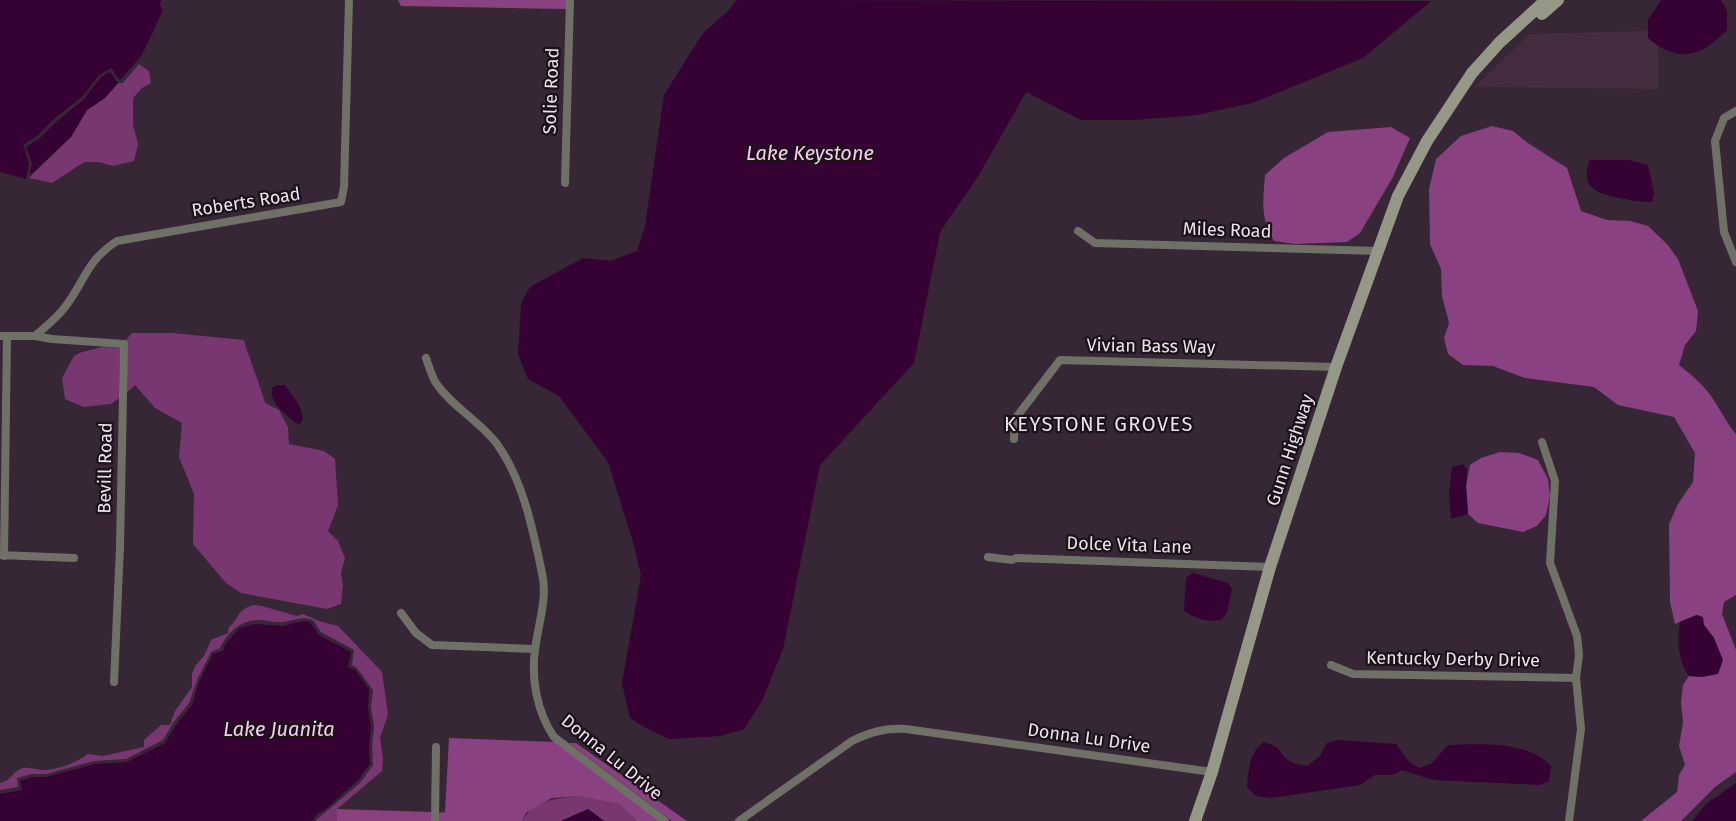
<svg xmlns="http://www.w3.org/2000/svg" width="1736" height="821" font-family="'Fira Sans',sans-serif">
<rect width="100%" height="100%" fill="#372635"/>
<path fill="#442d41" d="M 1648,31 L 1658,32 L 1658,89 L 1475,87 L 1529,34 Z"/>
<path fill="#793772" d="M 139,64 L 149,71 L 151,83 L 142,88 L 133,98 L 133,125 L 138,144 L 134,161 L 113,166 L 99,162 L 84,162 L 52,183 L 29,178 L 71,137 L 87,110 L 105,98 L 118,83 L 123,83 Z
M 132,333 L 172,333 L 244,340 C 250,362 259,381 265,403 L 279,410 L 288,427 L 289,444 L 324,451 L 335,459 L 338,505 L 328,531 L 338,541 L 345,558 L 341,573 L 343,585 L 341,604 L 327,609 L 241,593 L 226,583 L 193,544 L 194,494 L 179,457 L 182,423 L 155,408 L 135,385 L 127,392 L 125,341 Z
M 102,347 L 120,348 L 119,398 L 111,404 L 84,407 L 65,399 L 62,378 L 74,356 L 79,353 Z
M 253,605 L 262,606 L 297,616 L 303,614 L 319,621 L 338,626 L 382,672 L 388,715 L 380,737 L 383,759 L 382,771 L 337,809 L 337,821 L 315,821 L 360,783 L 373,765 L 372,746 L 374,727 L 371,706 L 373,690 L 357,668 L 352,665 L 354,650 L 321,632 L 313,620 C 301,615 292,622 280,622 C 272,622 264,620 256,620 C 240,621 227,633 220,648 L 211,652 L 197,680 L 189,703 L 173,723 L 163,740 L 126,759 L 94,761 L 46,774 L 32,774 L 17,778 L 18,787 L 0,790 L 0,783 C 12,781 13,770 23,768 C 31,767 40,771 47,770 C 61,769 77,762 88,754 L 103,756 L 144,747 L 144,740 L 161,725 L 170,725 L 175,711 L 192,687 L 192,674 L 195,666 L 204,656 L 211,640 L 228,633 L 229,627 C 240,619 235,611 253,605 Z
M 578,796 L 619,804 L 637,821 L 604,821 L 588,809 L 561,821 L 522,821 C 533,801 557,798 578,796 Z"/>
<path fill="#894182" d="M 398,0 L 567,0 L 566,9 L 562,9 L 401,6 Z
M 1492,126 L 1513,131 L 1528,143 L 1567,168 L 1581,211 L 1607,220 L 1630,221 L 1648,226 L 1667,244 L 1678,259 L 1698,311 L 1696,331 L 1685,345 L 1679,365 C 1693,376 1706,387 1715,402 C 1723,414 1727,424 1736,434 L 1736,595 L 1724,602 L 1722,614 L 1736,650 L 1736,772 L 1715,787 L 1681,821 L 1641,821 L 1677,792 L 1679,775 L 1685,765 L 1679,746 L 1683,723 L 1681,702 L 1683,685 L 1689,676 L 1702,677 L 1714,638 L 1696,615 L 1675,624 L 1670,602 L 1669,524 L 1678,504 L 1693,482 L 1695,453 L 1674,417 L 1618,405 L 1594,387 L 1525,378 L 1493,366 L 1463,365 L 1448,354 L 1444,338 L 1449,323 L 1442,296 L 1441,269 L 1430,244 L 1429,189 L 1436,159 L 1461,136 Z
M 1391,127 L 1410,138 L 1393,177 L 1360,233 L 1347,242 L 1295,244 L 1274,241 C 1260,217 1263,202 1265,175 L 1284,158 L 1328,132 Z
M 1500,452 L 1519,453 L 1538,460 L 1548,479 L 1550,496 L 1546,515 L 1537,526 L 1523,532 L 1478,523 L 1468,514 L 1466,486 L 1470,465 L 1481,458 Z
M 449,738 L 555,742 L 659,821 L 637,821 L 619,804 L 578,796 L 552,798 L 526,813 L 522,821 L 439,821 L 439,813 L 445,812 Z
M 569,743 L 576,743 L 687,821 L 672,821 Z
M 337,809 L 431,812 L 431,821 L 337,821 Z"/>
<path fill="#360133" d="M 0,0 L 161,0 L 160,5 L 163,10 L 142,55 L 120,80 L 111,68 L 99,75 L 82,97 L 54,119 L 37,136 L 23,145 L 29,163 L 26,179 L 0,172 Z
M 737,0 L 1431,1 L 1363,58 L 1252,103 L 1197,115 L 1135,120 L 1081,120 L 1026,92 L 979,175 L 940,232 L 914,363 L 820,465 L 783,649 L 762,701 L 744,729 L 721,736 L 669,739 L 646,728 L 630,718 L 622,683 L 641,575 L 633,542 L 608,462 L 559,396 L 528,379 L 518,354 L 521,304 L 530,287 L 583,258 L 611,261 L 637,251 L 645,226 L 664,95 L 703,33 L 729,10 Z
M 1661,0 L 1721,0 L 1727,11 L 1727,30 C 1701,57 1678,64 1648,38 L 1648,20 Z
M 110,72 L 118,83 L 105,98 L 87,110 L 71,137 L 30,175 L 32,162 L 26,147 L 40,138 L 56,122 L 83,100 L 101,77 Z
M 1590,160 L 1629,160 L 1648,165 L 1654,193 L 1652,202 C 1638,202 1606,197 1595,190 C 1584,183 1586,169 1590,160 Z
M 276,385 L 285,385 C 291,395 309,413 300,424 L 296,423 C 286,414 269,404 272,388 Z
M 1463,464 L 1467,469 L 1466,486 L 1468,514 L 1451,519 L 1449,495 L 1452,467 Z
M 1193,573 L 1228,583 L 1232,589 L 1227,613 L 1221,620 C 1209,622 1193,619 1184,610 L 1186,578 Z
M 1697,615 L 1703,617 L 1704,625 L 1714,638 L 1723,660 L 1718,674 L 1702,677 L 1689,676 C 1678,661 1677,641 1680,622 Z
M 303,621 L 310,622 L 319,635 L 351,652 L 348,667 L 355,670 L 369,689 L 368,707 L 371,726 L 369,746 L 370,764 L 358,780 L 325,810 L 318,813 L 312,821 L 0,821 L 0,794 L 22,790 L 20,781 L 32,777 L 46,777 L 95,764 L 127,762 L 165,743 L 176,725 L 192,705 L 199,682 L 213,654 L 223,651 L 226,643 L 240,628 L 255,624 L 283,626 Z
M 1338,740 L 1396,744 L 1409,762 L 1420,768 L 1432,763 L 1448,745 C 1480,744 1527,740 1551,766 L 1549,781 L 1540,785 L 1433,780 L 1402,770 L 1393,775 L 1375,775 L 1360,785 L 1271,798 L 1256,796 L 1247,787 C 1248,772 1250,750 1264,742 L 1277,747 L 1285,758 L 1293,763 L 1307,766 L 1320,756 L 1327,743 Z
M 1736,783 L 1736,821 L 1692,821 L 1706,804 Z
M 588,809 L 604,821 L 561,821 Z"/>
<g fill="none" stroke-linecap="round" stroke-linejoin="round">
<path stroke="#707166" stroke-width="8" d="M 1736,111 L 1724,118 L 1715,141 L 1724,232 L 1736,262
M 565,183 L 570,0
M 1078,231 L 1095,243 L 1379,251
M 0,336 L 35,336 C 45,327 57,318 65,307 C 85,281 86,261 117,241 L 341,202 L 344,187 L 349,0
M 35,336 L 52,339 L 124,344 L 120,547 L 114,682
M 426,358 C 429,366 431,375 436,383 C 452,407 480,421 497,444 C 523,480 533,530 542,573 C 548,599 538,624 535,650 C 531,679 537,712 554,737 L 665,821
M 1014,439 L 1015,419 L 1060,360 L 1336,367
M 1542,442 L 1555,481 L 1550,563 L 1577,636 L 1579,655 L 1576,678 L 1581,729 L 1569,821
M 0,555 L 74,558
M 4,556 L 7,336
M 988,557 L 1012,560 L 1016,558 L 1270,567
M 401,613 L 416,633 L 432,645 L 535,649
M 1331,665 L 1353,674 L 1576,678
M 435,821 L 436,747
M 739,821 L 852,741 C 870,732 885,728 906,729 L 1212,772"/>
<path stroke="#969887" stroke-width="12" d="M 1542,14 L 1558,0
M 1195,821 L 1212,772 L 1270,567 L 1336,367 L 1398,196 L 1427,141 L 1472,73 L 1500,42 L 1546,0"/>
</g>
<g text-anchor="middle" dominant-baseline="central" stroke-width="4.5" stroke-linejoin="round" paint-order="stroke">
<g font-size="18" fill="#ede1eb" stroke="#1a1218">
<text transform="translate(551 91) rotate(-88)">Solie Road</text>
<text transform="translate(246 202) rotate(-9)">Roberts Road</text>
<text transform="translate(1227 230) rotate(2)">Miles Road</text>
<text transform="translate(1151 346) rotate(1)">Vivian Bass Way</text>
<text transform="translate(1290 450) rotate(-72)">Gunn Highway</text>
<text transform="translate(105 468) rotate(-89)">Bevill Road</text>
<text transform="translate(1129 545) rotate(2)">Dolce Vita Lane</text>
<text transform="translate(1453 659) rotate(1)">Kentucky Derby Drive</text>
<text transform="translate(1089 738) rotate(8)">Donna Lu Drive</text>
<text transform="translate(612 757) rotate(39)">Donna Lu Drive</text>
</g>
<g font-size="20" font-style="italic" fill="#f5ccee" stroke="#1a1218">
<text x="810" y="153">Lake Keystone</text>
<text x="279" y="729">Lake Juanita</text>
</g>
<g font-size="20" letter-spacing="1.5" fill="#ede1eb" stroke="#1a1218">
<text x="1099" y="424">KEYSTONE GROVES</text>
</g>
</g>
</svg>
